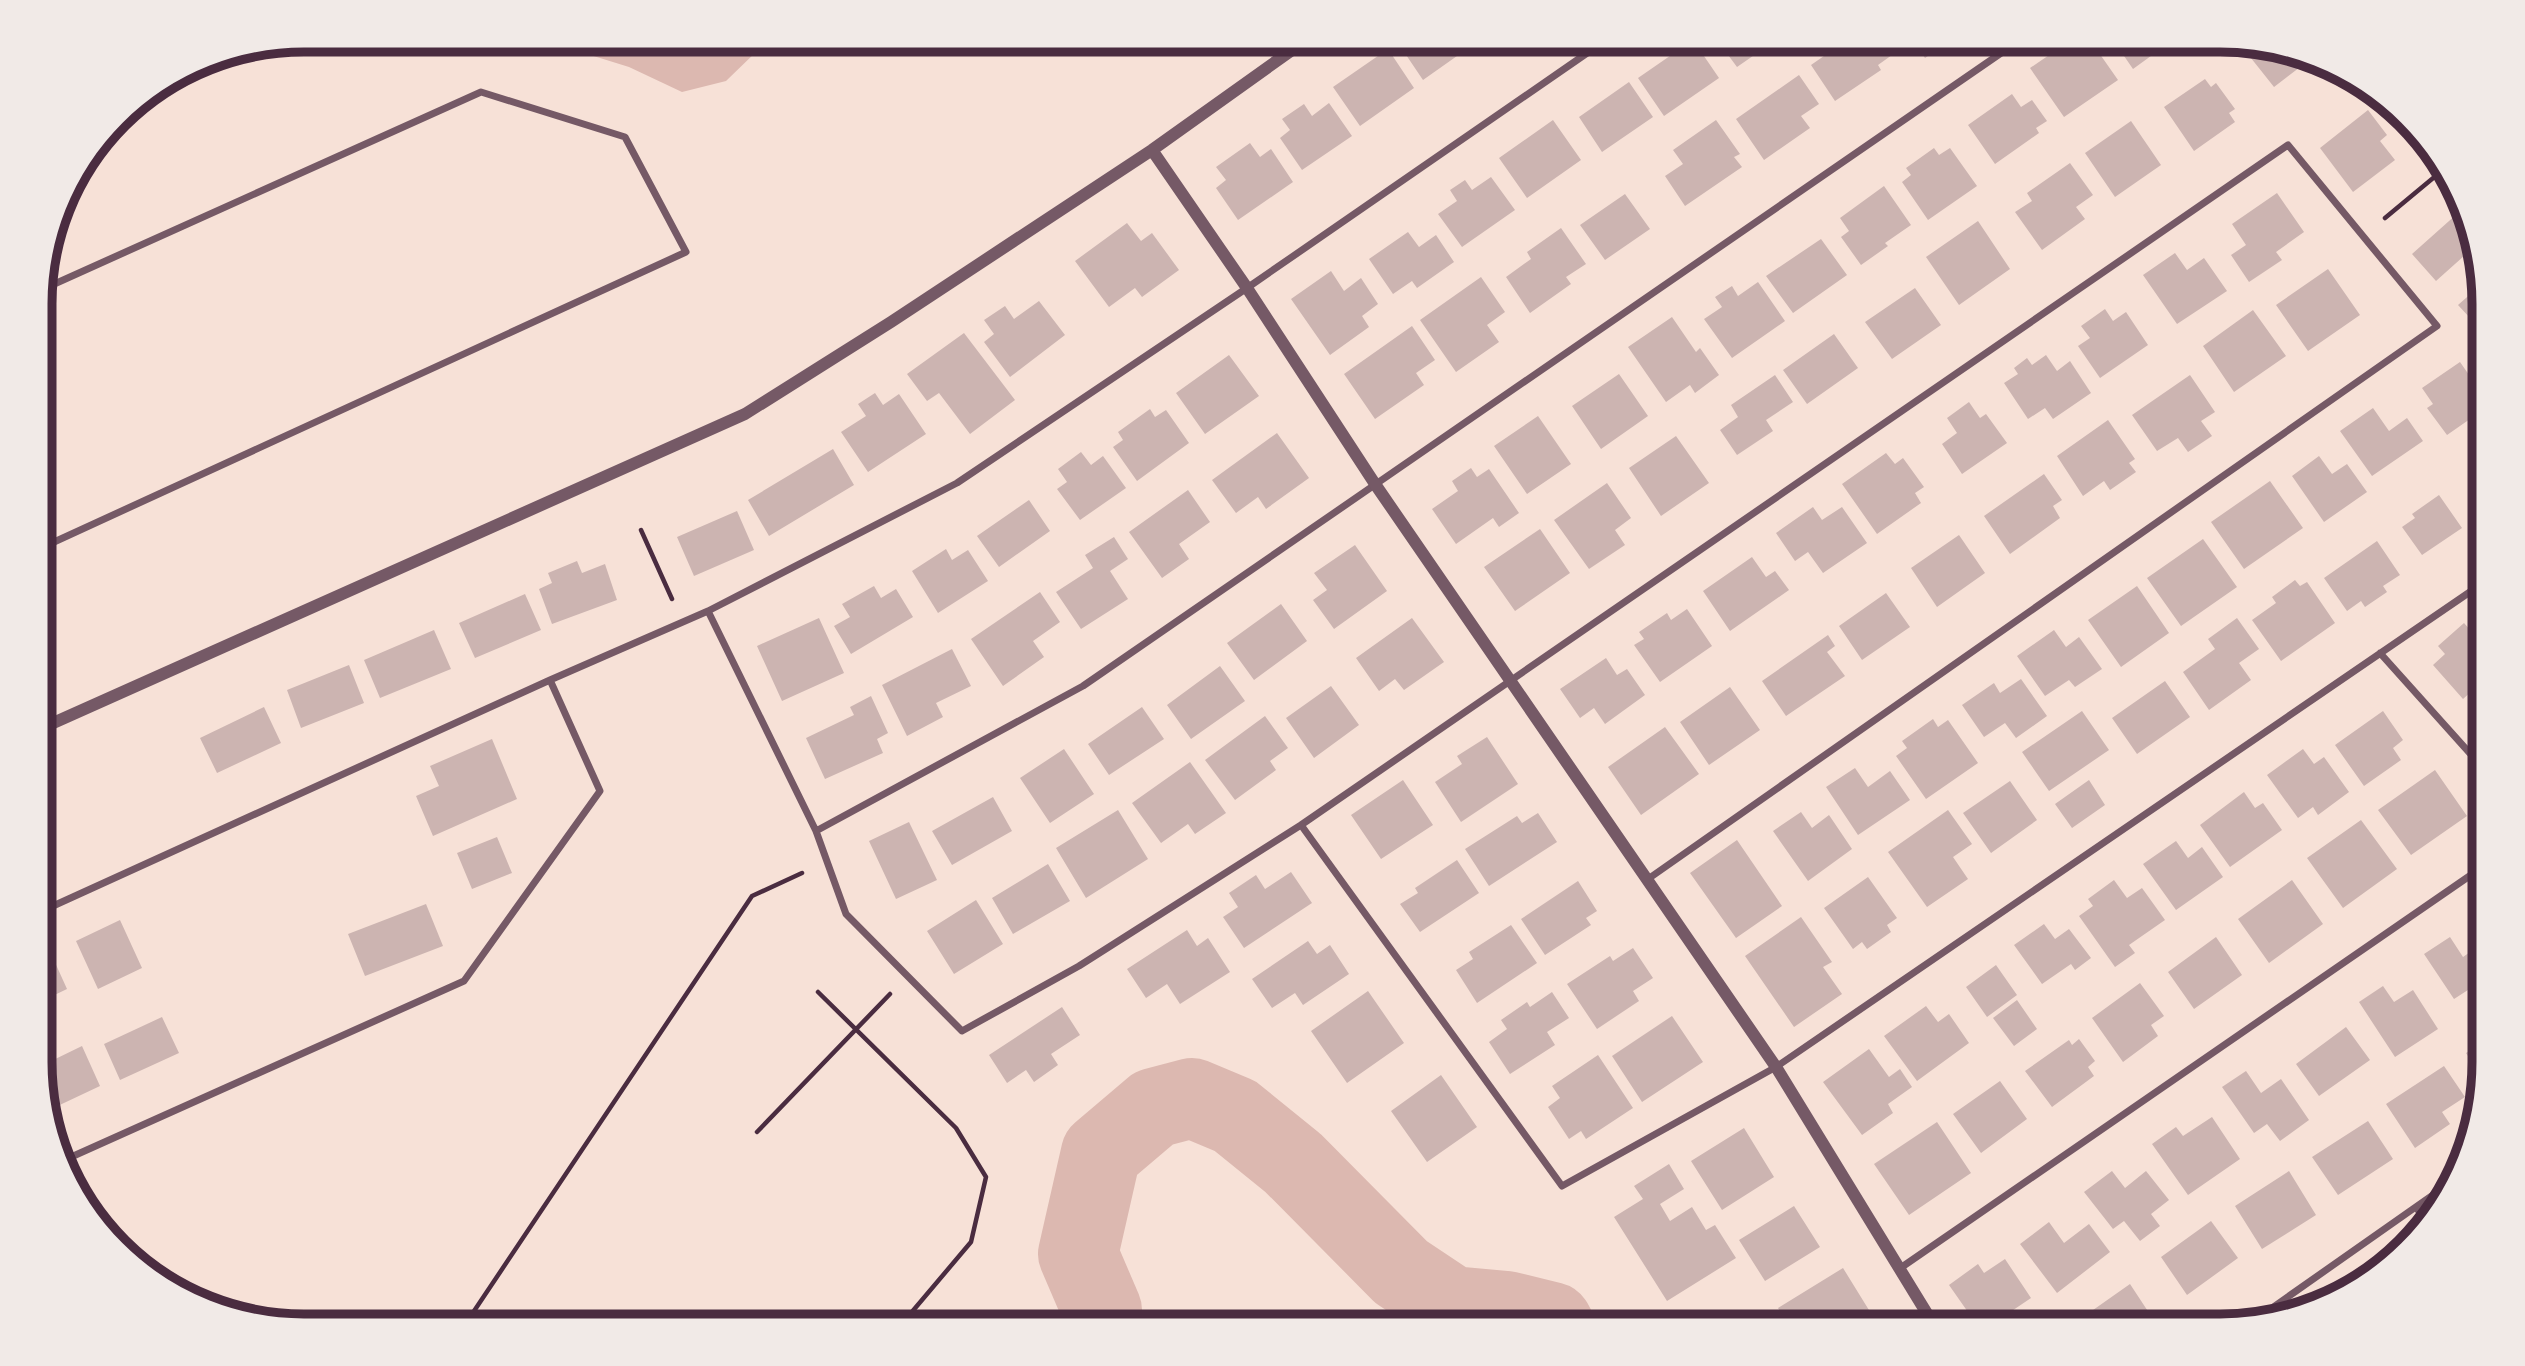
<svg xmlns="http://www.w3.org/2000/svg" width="2525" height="1366" font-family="'IBM Plex Sans',sans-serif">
<rect width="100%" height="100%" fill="#f7e1d7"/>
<path fill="#dcb8b0" d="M 542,40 L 757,40 L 759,49 L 726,81 L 682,92 L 629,67 Z"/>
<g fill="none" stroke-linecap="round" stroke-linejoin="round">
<path stroke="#dcb8b0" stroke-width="80" d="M 1099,1326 L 1102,1310 L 1078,1254 L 1101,1153 L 1154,1108 L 1192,1098 L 1235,1116 L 1293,1163 L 1401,1272 L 1452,1306 L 1507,1311 L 1552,1322 L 1554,1325"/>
</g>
<path fill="#ccb4b1" d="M 1396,40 L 1471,40 L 1474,44 L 1423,80 Z
M 1693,40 L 1719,78 L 1664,116 L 1638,78 Z
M 1717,40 L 1776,40 L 1737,67 Z
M 1847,40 L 1892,40 L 1899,50 L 1878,65 L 1881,70 L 1835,101 L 1811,65 Z
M 1912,40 L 1951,40 L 1925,58 Z
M 2071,40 L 2090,40 L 2118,80 L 2064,117 L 2030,68 Z
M 2113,40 L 2173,40 L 2133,69 Z
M 2245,46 L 2300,59 L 2308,61 L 2274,87 L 2243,48 Z
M 1388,49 L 1414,88 L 1360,126 L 1333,87 Z
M 1799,75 L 1819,104 L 1801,116 L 1810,128 L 1764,160 L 1736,119 Z
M 2205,79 L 2211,87 L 2216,83 L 2235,109 L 2229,113 L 2235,122 L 2194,151 L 2164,107 Z
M 1629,82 L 1653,117 L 1602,152 L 1579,117 Z
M 2012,94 L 2021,107 L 2032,100 L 2047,121 L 2036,128 L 2039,133 L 1995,164 L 1968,125 Z
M 1329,103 L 1352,136 L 1302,170 L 1280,138 L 1290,130 L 1282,119 L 1304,104 L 1312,116 Z
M 2368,110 L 2387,135 L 2380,141 L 2395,160 L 2353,192 L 2320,148 Z
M 1553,120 L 1581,160 L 1527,198 L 1499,158 Z
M 1716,120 L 1740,154 L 1734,157 L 1742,167 L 1685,206 L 1665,176 L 1683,164 L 1673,150 Z
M 2131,121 L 2161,165 L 2115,197 L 2085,153 Z
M 1250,143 L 1260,157 L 1271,149 L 1293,182 L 1238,220 L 1216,188 L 1226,180 L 1216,167 Z
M 1934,148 L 1939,155 L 1950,148 L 1977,186 L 1928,220 L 1902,182 L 1911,175 L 1906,168 Z
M 2070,163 L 2093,195 L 2076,207 L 2085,219 L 2042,250 L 2015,212 L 2032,201 L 2027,193 Z
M 1491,177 L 1515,210 L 1462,247 L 1438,214 L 1457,201 L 1450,190 L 1465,180 L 1472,190 Z
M 1884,186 L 1911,225 L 1885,243 L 1888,246 L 1861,265 L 1841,237 L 1849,231 L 1840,218 Z
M 2277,193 L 2304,232 L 2276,252 L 2282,260 L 2249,282 L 2231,255 L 2246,245 L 2232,224 Z
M 1625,194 L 1650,229 L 1605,260 L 1580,225 Z
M 2458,213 L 2463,218 L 2474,247 L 2436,281 L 2412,254 Z
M 1978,221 L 2010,269 L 1959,305 L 1926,257 Z
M 1127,223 L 1141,241 L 1152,233 L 1179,270 L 1142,297 L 1135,288 L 1109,307 L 1075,261 Z
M 1561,228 L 1586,264 L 1566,277 L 1571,284 L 1530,313 L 1506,277 L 1531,259 L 1527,252 Z
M 1408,232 L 1419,247 L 1436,235 L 1454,262 L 1417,288 L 1412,281 L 1393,294 L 1369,259 Z
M 1821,239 L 1847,275 L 1793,313 L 1766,276 Z
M 2175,253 L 2187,270 L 2204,258 L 2227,291 L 2177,324 L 2143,275 Z
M 2328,269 L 2360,315 L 2308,351 L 2276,305 Z
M 1331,271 L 1344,291 L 1361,278 L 1378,304 L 1362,316 L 1369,327 L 1330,355 L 1291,299 Z
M 1481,277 L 1505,312 L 1487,325 L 1499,342 L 1456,372 L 1420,320 Z
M 1758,282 L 1785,321 L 1732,358 L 1704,319 L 1722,307 L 1715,297 L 1732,286 L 1738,296 Z
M 2483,283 L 2483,332 L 2458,305 Z
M 1915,288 L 1941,325 L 1892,359 L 1865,322 Z
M 1039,301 L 1065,335 L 1010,377 L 984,342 L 994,334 L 984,320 L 1005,306 L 1014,319 Z
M 2105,309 L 2113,321 L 2126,312 L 2148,345 L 2100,378 L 2078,346 L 2090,338 L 2081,326 Z
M 2253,310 L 2286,356 L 2234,392 L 2203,346 Z
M 1672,317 L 1696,352 L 1700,348 L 1719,375 L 1695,393 L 1690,385 L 1666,402 L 1628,347 Z
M 1412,326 L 1435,360 L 1416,373 L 1424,385 L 1375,419 L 1344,374 Z
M 964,333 L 1015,400 L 970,434 L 939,393 L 927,401 L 907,374 Z
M 1834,334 L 1858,368 L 1807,404 L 1783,370 Z
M 1229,355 L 1259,396 L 1205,434 L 1176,393 Z
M 2046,355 L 2057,371 L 2070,361 L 2091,393 L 2053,419 L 2045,408 L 2028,419 L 2004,383 L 2018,374 L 2014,368 L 2027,358 L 2032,365 Z
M 2460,362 L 2483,395 L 2483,410 L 2447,435 L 2427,408 L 2433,404 L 2422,388 Z
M 1619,374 L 1648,416 L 1601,449 L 1572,406 Z
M 1775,375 L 1793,402 L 1766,420 L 1773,431 L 1737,455 L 1720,430 L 1738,417 L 1731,405 Z
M 2190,375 L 2215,412 L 2201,421 L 2212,436 L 2188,452 L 2178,438 L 2157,451 L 2132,415 Z
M 875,393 L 883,405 L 899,394 L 926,434 L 868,472 L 841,432 L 866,416 L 858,404 Z
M 1969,402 L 1980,418 L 1986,414 L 2007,443 L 1962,474 L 1942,444 L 1957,433 L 1947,418 Z
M 2373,408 L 2389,431 L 2407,418 L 2423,441 L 2372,476 L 2340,431 Z
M 1150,409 L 1155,417 L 1166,410 L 1189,443 L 1137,481 L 1113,447 L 1123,440 L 1118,432 Z
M 1538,416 L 1571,464 L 1527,494 L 1494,446 Z
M 2108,420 L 2135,459 L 2129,463 L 2136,472 L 2110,490 L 2104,481 L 2083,496 L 2057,456 Z
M 1277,433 L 1309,478 L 1266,509 L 1258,497 L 1236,513 L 1212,480 Z
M 1676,436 L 1709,483 L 1661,516 L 1629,468 Z
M 833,449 L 854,485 L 769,536 L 748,500 Z
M 1081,452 L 1091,465 L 1103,456 L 1126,488 L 1080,520 L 1057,489 L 1067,482 L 1058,469 Z
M 1886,453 L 1895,464 L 1903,458 L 1924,487 L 1915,493 L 1921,503 L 1877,534 L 1842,484 Z
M 2319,456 L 2332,474 L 2347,464 L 2367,492 L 2324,522 L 2292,476 Z
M 1471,468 L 1477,477 L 1489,469 L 1519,513 L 1499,527 L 1493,518 L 1456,544 L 1432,509 L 1458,491 L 1452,481 Z
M 2044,474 L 2062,500 L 2053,506 L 2060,518 L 2010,554 L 1984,516 Z
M 2270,481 L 2303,528 L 2244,569 L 2211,522 Z
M 1607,483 L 1631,518 L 1615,530 L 1625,545 L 1589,569 L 1554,520 Z
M 1188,490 L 1210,522 L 1179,544 L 1189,559 L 1162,578 L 1129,532 Z
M 2439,495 L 2462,528 L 2422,555 L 2402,527 L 2415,518 L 2412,514 Z
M 1029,500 L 1050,531 L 999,567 L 977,536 Z
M 1813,507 L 1822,520 L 1842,507 L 1867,543 L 1823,573 L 1808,552 L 1795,561 L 1776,533 Z
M 737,511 L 754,550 L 694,576 L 677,537 Z
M 1540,529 L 1570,573 L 1515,611 L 1484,567 Z
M 1959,535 L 1985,573 L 1937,607 L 1911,568 Z
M 1114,537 L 1128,559 L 1110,571 L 1128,599 L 1081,629 L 1056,592 L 1093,568 L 1085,555 Z
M 2203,539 L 2237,587 L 2181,626 L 2147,578 Z
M 2377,541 L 2400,575 L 2383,586 L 2387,592 L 2365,607 L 2361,601 L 2347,611 L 2324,578 Z
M 1355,545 L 1387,591 L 1334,629 L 1313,600 L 1327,590 L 1314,573 Z
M 946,549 L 952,560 L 968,550 L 988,581 L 938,613 L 912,571 Z
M 1752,557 L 1766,577 L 1775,571 L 1789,590 L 1730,631 L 1703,591 Z
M 577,561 L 582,573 L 605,564 L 617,600 L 552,624 L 539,589 L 552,583 L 548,573 Z
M 2295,580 L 2300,586 L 2307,582 L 2335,623 L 2281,661 L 2252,620 L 2276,603 L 2272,597 Z
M 874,586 L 881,598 L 896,589 L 913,617 L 851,654 L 834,626 L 850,617 L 842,604 Z
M 2137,586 L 2169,633 L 2121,667 L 2088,620 Z
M 1040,592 L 1060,622 L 1033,641 L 1044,657 L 1003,686 L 971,639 Z
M 1886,593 L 1910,627 L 1862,660 L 1839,626 Z
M 525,594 L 541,630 L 475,658 L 459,623 Z
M 1281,604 L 1307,641 L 1254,680 L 1227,643 Z
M 1687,609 L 1712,646 L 1660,682 L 1634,645 L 1644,639 L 1639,632 L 1667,613 L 1671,620 Z
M 819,618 L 844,673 L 782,701 L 757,646 Z
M 1412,618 L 1444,662 L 1404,690 L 1395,679 L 1379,691 L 1356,658 Z
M 2237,618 L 2259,649 L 2239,663 L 2251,680 L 2209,710 L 2183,672 L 2215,649 L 2208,639 Z
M 2484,620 L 2484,680 L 2463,699 L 2433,665 L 2445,654 L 2438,646 L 2464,623 L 2471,631 Z
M 434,630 L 451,669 L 380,698 L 364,660 Z
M 2054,630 L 2066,647 L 2079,637 L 2102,669 L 2075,687 L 2069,680 L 2045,696 L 2017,656 Z
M 1828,635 L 1835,646 L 1827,652 L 1845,676 L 1786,716 L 1762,681 Z
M 952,649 L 971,686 L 936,703 L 943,717 L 907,736 L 882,685 Z
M 1606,658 L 1617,675 L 1627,669 L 1645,695 L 1605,724 L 1594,708 L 1580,718 L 1560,689 Z
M 349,665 L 364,703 L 301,728 L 287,690 Z
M 1220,666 L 1245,701 L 1191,739 L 1167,705 Z
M 2021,679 L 2047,716 L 2016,738 L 2005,723 L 1984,737 L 1962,705 L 1994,683 L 2000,693 Z
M 2165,681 L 2190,717 L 2137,754 L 2112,718 Z
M 1331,686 L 1359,725 L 1314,758 L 1286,718 Z
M 1730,687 L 1760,730 L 1709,765 L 1680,722 Z
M 871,696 L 888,733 L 877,739 L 883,753 L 825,779 L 806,738 L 854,715 L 850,707 Z
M 264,707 L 281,743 L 217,773 L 200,738 Z
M 1142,707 L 1164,739 L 1109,775 L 1088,744 Z
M 2082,711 L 2109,750 L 2049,791 L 2022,752 Z
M 2383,711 L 2403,740 L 2393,748 L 2401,760 L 2364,786 L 2335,745 Z
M 1265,716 L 1288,748 L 1270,761 L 1276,770 L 1235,800 L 1205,760 Z
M 1933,719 L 1938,727 L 1948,720 L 1978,763 L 1926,799 L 1896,756 L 1907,748 L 1902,741 Z
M 1665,727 L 1699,774 L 1641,815 L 1608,767 Z
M 1487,737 L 1518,784 L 1461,822 L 1435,782 L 1462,764 L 1457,756 Z
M 492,739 L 517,799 L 433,836 L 416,796 L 439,786 L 430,766 Z
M 1064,749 L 1094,794 L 1050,823 L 1020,778 Z
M 2303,749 L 2314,764 L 2324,757 L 2349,792 L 2318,815 L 2313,807 L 2298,818 L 2267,775 Z
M 1190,762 L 1226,813 L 1195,834 L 1188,824 L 1161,843 L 1132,803 Z
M 1855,768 L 1868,787 L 1890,771 L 1910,800 L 1858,835 L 1826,787 Z
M 2435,770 L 2467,816 L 2411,855 L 2378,810 Z
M 1403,780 L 1433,825 L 1381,859 L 1351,815 Z
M 2089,780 L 2105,805 L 2072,828 L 2055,804 Z
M 2010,781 L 2037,820 L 1991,853 L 1963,813 Z
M 2244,792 L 2255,808 L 2263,803 L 2282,830 L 2230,867 L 2200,825 Z
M 993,797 L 1012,831 L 952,865 L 932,831 Z
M 1118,810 L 1148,859 L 1086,898 L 1056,848 Z
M 1948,810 L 1972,844 L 1953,857 L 1968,879 L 1927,907 L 1888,852 Z
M 1801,812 L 1812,828 L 1829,815 L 1852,849 L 1808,881 L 1773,831 Z
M 1538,813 L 1557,842 L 1489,886 L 1465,849 L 1517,816 L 1522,823 Z
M 2361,820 L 2397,869 L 2343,908 L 2307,858 Z
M 909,822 L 937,880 L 896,899 L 869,841 Z
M 497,837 L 512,873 L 472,889 L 457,853 Z
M 1737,840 L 1782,906 L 1736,938 L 1690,873 Z
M 2176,841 L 2188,858 L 2202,847 L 2223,877 L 2176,910 L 2143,864 Z
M 1457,860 L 1479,893 L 1420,932 L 1400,904 L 1418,893 L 1415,888 Z
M 1048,864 L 1070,901 L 1013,934 L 992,898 Z
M 1291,872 L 1312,903 L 1244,948 L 1223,917 L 1238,907 L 1229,893 L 1256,875 L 1265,889 Z
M 1868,877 L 1897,918 L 1887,925 L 1891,932 L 1867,949 L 1862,942 L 1853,949 L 1824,908 Z
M 2114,880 L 2127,898 L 2142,888 L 2165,920 L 2129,945 L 2135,953 L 2115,967 L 2079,916 L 2093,906 L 2088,899 Z
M 2292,880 L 2323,924 L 2269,963 L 2238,919 Z
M 1578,881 L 1597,911 L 1586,918 L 1591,925 L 1545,955 L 1521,919 Z
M 976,900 L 1003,944 L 954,974 L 927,931 Z
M 426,904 L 443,946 L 365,976 L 348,934 Z
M 1801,917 L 1832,962 L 1823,967 L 1842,994 L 1794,1027 L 1745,956 Z
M 120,920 L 142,968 L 98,989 L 76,941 Z
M 2044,924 L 2055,939 L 2069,929 L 2091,958 L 2075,970 L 2071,964 L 2042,984 L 2014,945 Z
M 1511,925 L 1537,963 L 1477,1003 L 1456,970 L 1473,959 L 1469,952 Z
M 1187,930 L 1197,946 L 1208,938 L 1230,972 L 1180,1004 L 1167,984 L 1146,998 L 1127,969 Z
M 2216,937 L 2242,975 L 2194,1009 L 2168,972 Z
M 2450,937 L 2463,957 L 2480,945 L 2484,953 L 2485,979 L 2454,999 L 2424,954 Z
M 1308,941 L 1317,954 L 1330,945 L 1349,974 L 1303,1005 L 1295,993 L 1272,1008 L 1252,979 Z
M 48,947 L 67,989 L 42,1001 L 42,949 Z
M 1633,948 L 1653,978 L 1633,991 L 1639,1001 L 1597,1029 L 1567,984 L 1610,956 L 1613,961 Z
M 1996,965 L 2017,995 L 1987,1017 L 1966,987 Z
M 2140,983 L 2164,1016 L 2151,1025 L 2158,1036 L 2123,1062 L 2092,1018 Z
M 2383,986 L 2394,1002 L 2413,990 L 2438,1029 L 2395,1057 L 2359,1002 Z
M 1368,991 L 1404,1043 L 1347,1083 L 1311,1031 Z
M 1552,992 L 1569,1018 L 1547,1032 L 1555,1045 L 1510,1074 L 1489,1042 L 1507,1029 L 1501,1020 L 1527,1002 L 1530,1007 Z
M 2017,1000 L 2037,1029 L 2014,1046 L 1993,1018 Z
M 1926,1006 L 1938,1022 L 1949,1014 L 1969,1043 L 1917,1081 L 1884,1036 Z
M 1062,1007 L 1080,1035 L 1051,1054 L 1058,1065 L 1034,1082 L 1026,1070 L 1007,1083 L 989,1055 Z
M 1672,1016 L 1703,1062 L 1642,1102 L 1612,1056 Z
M 162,1017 L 179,1053 L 120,1080 L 104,1044 Z
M 2346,1027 L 2370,1060 L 2319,1096 L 2296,1064 Z
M 2079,1039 L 2095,1061 L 2088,1067 L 2094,1076 L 2052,1107 L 2025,1071 L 2069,1040 L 2072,1045 Z
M 2485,1041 L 2485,1062 L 2481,1076 L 2466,1053 Z
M 82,1046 L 100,1086 L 47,1111 L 43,1096 L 43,1065 Z
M 1869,1049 L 1889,1077 L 1900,1069 L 1912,1087 L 1888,1104 L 1893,1113 L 1862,1135 L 1823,1082 Z
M 1598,1055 L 1633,1108 L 1586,1139 L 1581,1131 L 1569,1139 L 1548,1107 L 1560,1098 L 1552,1086 Z
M 2444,1066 L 2465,1097 L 2442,1112 L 2450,1124 L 2415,1148 L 2386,1104 Z
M 2246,1071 L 2261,1093 L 2281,1079 L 2309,1120 L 2280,1141 L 2267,1124 L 2254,1133 L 2222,1087 Z
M 1441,1075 L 1477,1127 L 1427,1162 L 1391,1111 Z
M 2000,1081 L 2027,1119 L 1981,1153 L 1953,1114 Z
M 2212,1117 L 2240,1159 L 2188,1195 L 2152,1144 L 2176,1127 L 2183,1136 Z
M 2368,1121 L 2393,1159 L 2338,1195 L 2312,1157 Z
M 1937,1122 L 1971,1173 L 1909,1215 L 1874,1164 Z
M 1744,1128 L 1774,1177 L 1722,1210 L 1691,1161 Z
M 1669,1164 L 1684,1189 L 1660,1204 L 1670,1221 L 1692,1207 L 1706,1230 L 1715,1225 L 1736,1258 L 1667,1301 L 1614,1217 L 1643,1199 L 1634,1186 Z
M 2112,1171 L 2125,1188 L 2146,1171 L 2169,1200 L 2151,1214 L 2160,1226 L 2140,1241 L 2124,1221 L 2113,1229 L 2084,1192 Z
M 2289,1171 L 2316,1215 L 2262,1249 L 2235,1206 Z
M 1794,1206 L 1820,1247 L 1765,1281 L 1739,1240 Z
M 2211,1221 L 2238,1258 L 2187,1295 L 2161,1257 Z
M 2049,1222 L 2064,1243 L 2089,1224 L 2110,1252 L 2057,1293 L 2020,1244 Z
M 2005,1259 L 2031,1298 L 1991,1325 L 1977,1325 L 1949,1285 L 1978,1264 L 1984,1273 Z
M 1843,1268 L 1872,1315 L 1855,1325 L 1788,1325 L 1778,1308 Z
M 2130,1284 L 2155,1322 L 2151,1325 L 2079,1325 L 2076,1322 Z"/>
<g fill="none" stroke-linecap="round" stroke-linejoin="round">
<path stroke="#4a2c40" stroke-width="4.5" d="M 2385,218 L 2444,169
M 641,530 L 672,599
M 818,992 L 956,1128 L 986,1177 L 971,1242 L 900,1326
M 757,1132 L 890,994
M 464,1326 L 752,896 L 802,873"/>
<path stroke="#755966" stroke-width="7" d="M 41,290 L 481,92 L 625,137 L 686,252 L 41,548
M 708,611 L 816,831 L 846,914 L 962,1031 L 1079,966 L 1301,825 L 2288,145 L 2437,326 L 1648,879
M 2380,653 L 2484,769
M 1301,825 L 1562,1186 L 1776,1067 L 2483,583
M 816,831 L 1083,686 L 2020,40
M 42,894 L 49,908
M 42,911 L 550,680 L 708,611 L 957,483 L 1247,288 L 1606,40
M 60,1162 L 464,981 L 600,791 L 550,680
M 2416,1207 L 2427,1223
M 1899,1269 L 2484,866
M 2252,1322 L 2457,1178"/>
<path stroke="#755966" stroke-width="12" d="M 1152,150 L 1247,288 L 1375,484 L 1776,1067 L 1934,1325
M 42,728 L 745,414 L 891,322 L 1152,150 L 1306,40"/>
</g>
<path d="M0 0H2525V1366H0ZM304 52H2220A252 252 0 0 1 2472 304V1062A252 252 0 0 1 2220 1314H304A252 252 0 0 1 52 1062V304A252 252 0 0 1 304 52Z" fill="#f1eae7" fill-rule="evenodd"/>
<path fill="none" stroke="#4a2c40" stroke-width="9" d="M304 52H2220A252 252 0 0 1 2472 304V1062A252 252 0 0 1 2220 1314H304A252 252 0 0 1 52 1062V304A252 252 0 0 1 304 52Z"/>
</svg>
